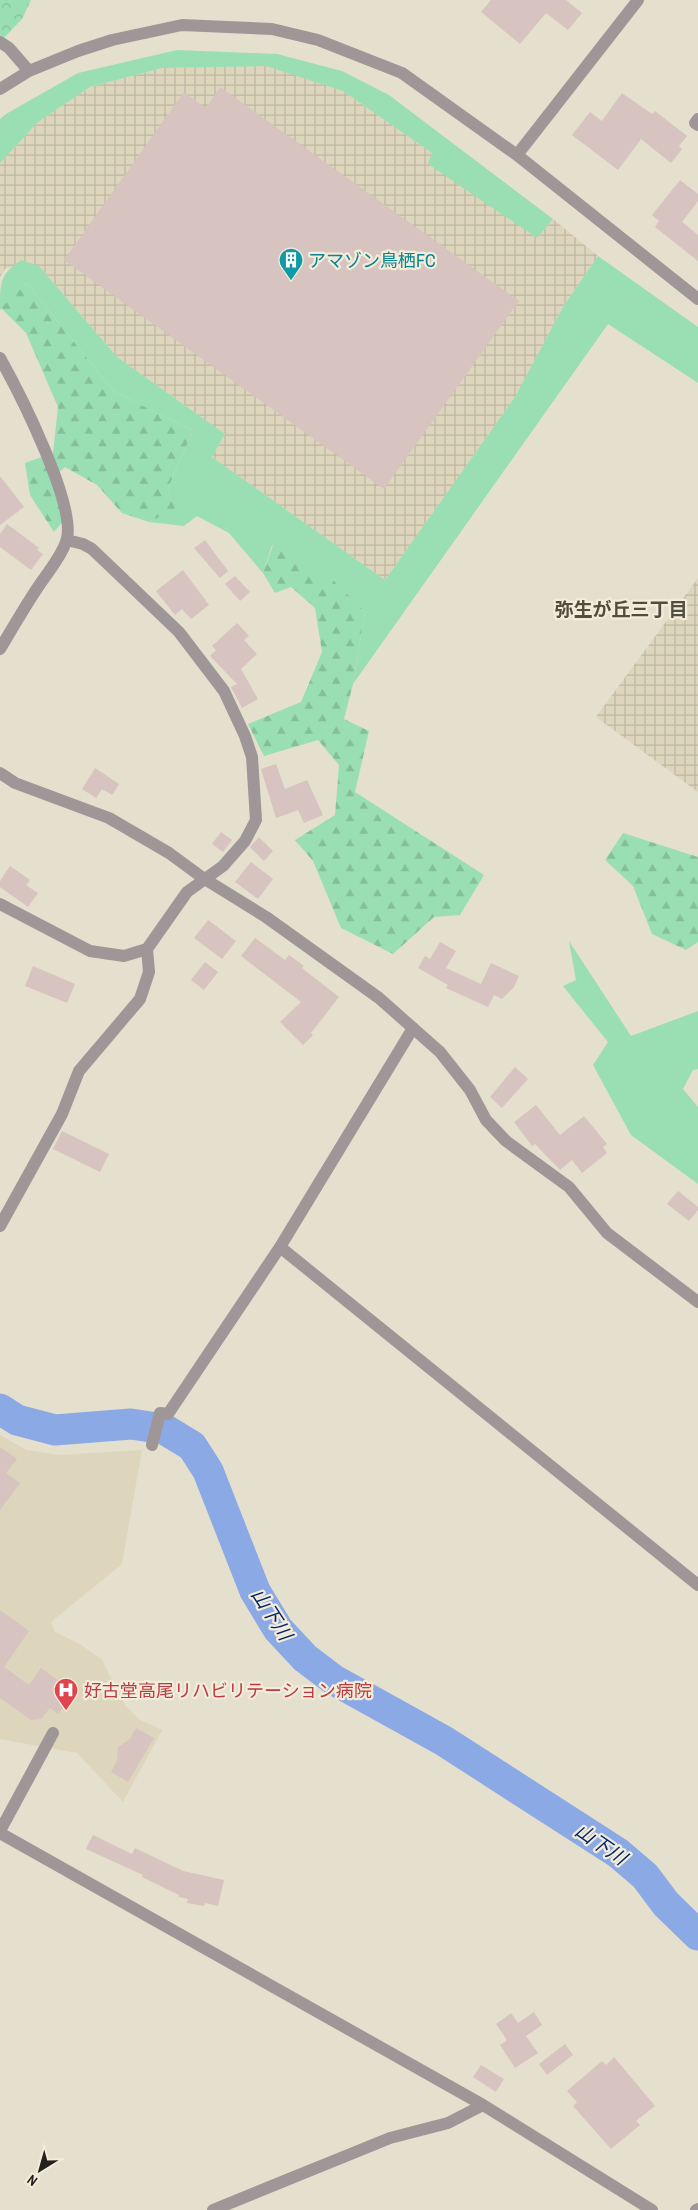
<svg xmlns="http://www.w3.org/2000/svg" width="698" height="2210" font-family="'Archivo Narrow','Noto Sans JP',sans-serif">
<defs>
<pattern id="industrial-grid" width="8" height="8" patternUnits="userSpaceOnUse" patternTransform="scale(1.25)"><rect width="8" height="8" fill="#ddd6bd"/><path d="M0 4h8M4 0v8" fill="none" stroke="#beb7a2"/></pattern>
<pattern id="forest-firs" width="22" height="20" patternUnits="userSpaceOnUse" patternTransform="scale(1.25)"><rect width="22" height="20" fill="#9adfb3"/><path d="M5 1l3.5 6h-7zM16 11l3.5 6h-7z" fill="#85bf99"/></pattern>
<pattern id="park-crowns" width="20" height="18" patternUnits="userSpaceOnUse" patternTransform="scale(1.25)"><rect width="20" height="18" fill="#9adfb3"/><path d="M2 6a3 3 0 1 1 6 0M12 15a3 3 0 1 1 6 0" fill="none" stroke="#85bf99"/></pattern>
</defs>
<rect width="100%" height="100%" fill="#e5dfce"/>
<path fill="#ddd6bd" d="M 0,1435 L 27,1450 L 60,1455 L 142,1450 L 122,1564 L 51,1622 L 55,1632 L 80,1644 L 102,1660 L 125,1705 L 138,1719 L 162,1730 L 123,1802 L 77,1753 L 0,1739 Z"/>
<path fill="url(#industrial-grid)" d="M 266,65 L 343,91 L 432,153 L 537,238 L 553,219 L 598,256 L 564,305 L 515,397 L 385,580 L 212,457 L 225,434 L 117,357 L 39,266 L 6,268 L 0,277 L 0,163 L 38,122 L 90,87 L 162,68 Z
M 698,578 L 698,792 L 596,717 Z"/>
<path fill="#9adfb3" d="M 177,50 L 277,54 L 342,71 L 389,95 L 553,219 L 537,238 L 428,164 L 432,153 L 343,91 L 266,66 L 162,68 L 90,87 L 38,122 L 0,163 L 0,119 L 6,114 L 78,73 Z
M 598,256 L 698,327 L 698,383 L 608,324 L 353,684 L 365,612 L 272,545 L 263,573 L 229,533 L 197,516 L 184,526 L 149,522 L 174,509 L 168,488 L 193,431 L 113,391 L 27,283 L 0,310 C 0,281 0,275 21,260 L 39,266 L 117,357 L 225,434 L 212,457 L 385,580 L 515,397 L 564,305 Z
M 569,941 L 631,1036 L 698,1011 L 698,1069 L 693,1070 L 683,1089 L 698,1107 L 698,1184 L 631,1135 L 593,1065 L 608,1042 L 563,986 L 576,980 Z"/>
<path fill="url(#forest-firs)" d="M 27,283 L 113,391 L 193,431 L 168,488 L 175,509 L 149,522 L 122,513 L 97,485 L 65,467 L 52,479 L 63,521 L 54,532 L 30,495 L 25,463 L 53,453 L 58,407 L 26,333 L 1,308 Z
M 273,545 L 333,580 L 365,612 L 353,684 L 344,719 L 369,731 L 355,792 L 484,875 L 460,915 L 434,917 L 393,954 L 341,928 L 313,861 L 295,840 L 335,815 L 339,765 L 318,740 L 264,756 L 248,724 L 301,702 L 322,652 L 315,608 L 291,587 L 275,593 L 263,573 Z
M 623,833 L 698,857 L 698,942 L 686,950 L 652,934 L 633,886 L 605,860 Z"/>
<path fill="url(#park-crowns)" d="M 0,0 L 31,0 L 22,19 L 0,42 Z"/>
<g fill="none" stroke-linecap="round" stroke-linejoin="round">
<path stroke="#8aa9e5" stroke-width="31" d="M 0,1409 L 17,1420 L 55,1430 L 131,1424 L 164,1429 L 192,1446 L 208,1471 L 255,1591 L 278,1629 L 305,1658 L 334,1680 L 444,1741 L 618,1853 L 645,1876 L 666,1904 L 698,1935"/>
</g>
<path fill="#d7c3bf" d="M 491,0 L 566,0 L 582,13 L 568,30 L 546,13 L 520,44 L 481,12 Z
M 220,87 L 519,301 L 384,489 L 64,260 L 184,92 L 206,108 Z
M 622,93 L 652,114 L 655,111 L 687,136 L 679,146 L 682,149 L 671,163 L 641,139 L 618,170 L 572,135 L 590,112 L 602,121 Z
M 680,180 L 698,194 L 698,201 L 682,222 L 698,235 L 698,261 L 655,227 L 659,221 L 652,215 Z
M 0,476 L 24,507 L 0,525 Z
M 7,524 L 39,548 L 37,550 L 43,554 L 31,570 L 0,547 L 0,534 Z
M 205,540 L 228,571 L 220,578 L 194,548 Z
M 183,570 L 209,605 L 191,619 L 182,609 L 175,615 L 156,591 Z
M 235,576 L 250,592 L 240,601 L 225,584 Z
M 237,623 L 249,636 L 244,640 L 257,654 L 241,669 L 258,699 L 242,708 L 231,687 L 237,684 L 210,656 L 216,650 L 212,646 Z
M 276,764 L 285,789 L 307,780 L 323,815 L 304,823 L 298,810 L 276,818 L 261,769 Z
M 95,768 L 119,784 L 112,795 L 102,789 L 96,798 L 82,789 Z
M 221,832 L 232,840 L 223,852 L 212,844 Z
M 259,837 L 273,851 L 264,861 L 250,847 Z
M 251,862 L 273,879 L 258,899 L 235,882 Z
M 10,866 L 30,880 L 26,885 L 38,893 L 28,907 L 0,887 L 0,881 Z
M 208,920 L 236,941 L 222,959 L 194,938 Z
M 255,938 L 285,960 L 289,955 L 304,966 L 302,968 L 339,997 L 311,1033 L 313,1035 L 303,1045 L 280,1022 L 301,1002 L 241,956 Z
M 440,942 L 456,951 L 446,968 L 481,984 L 491,963 L 519,976 L 514,987 L 502,999 L 494,995 L 488,1007 L 446,988 L 448,985 L 418,968 L 425,956 L 430,959 Z
M 205,962 L 218,972 L 204,990 L 191,980 Z
M 33,966 L 75,984 L 67,1003 L 25,986 Z
M 515,1067 L 528,1079 L 502,1108 L 490,1097 Z
M 536,1105 L 560,1135 L 584,1116 L 607,1144 L 603,1147 L 607,1153 L 582,1173 L 572,1160 L 560,1170 L 535,1144 L 532,1146 L 514,1122 Z
M 62,1131 L 109,1154 L 100,1172 L 53,1149 Z
M 678,1191 L 698,1207 L 698,1210 L 689,1221 L 667,1204 Z
M 0,1447 L 17,1459 L 6,1473 L 20,1483 L 0,1510 Z
M 0,1610 L 29,1631 L 4,1667 L 29,1685 L 41,1668 L 74,1692 L 58,1714 L 50,1708 L 41,1719 L 31,1720 L 0,1698 Z
M 136,1728 L 154,1738 L 128,1782 L 111,1772 L 117,1761 L 118,1747 L 130,1739 Z
M 93,1835 L 132,1854 L 135,1848 L 183,1871 L 224,1880 L 218,1906 L 205,1903 L 204,1906 L 187,1903 L 188,1899 L 179,1897 L 179,1895 L 142,1877 L 143,1875 L 86,1849 Z
M 534,2012 L 542,2025 L 526,2036 L 538,2053 L 515,2068 L 500,2045 L 507,2040 L 496,2024 L 511,2013 L 518,2023 Z
M 565,2044 L 573,2055 L 547,2075 L 539,2064 Z
M 614,2057 L 655,2106 L 636,2121 L 640,2125 L 611,2149 L 573,2106 L 577,2102 L 567,2091 L 602,2061 L 606,2065 Z
M 481,2065 L 504,2079 L 496,2092 L 473,2077 Z"/>
<g fill="none" stroke-linecap="round" stroke-linejoin="round">
<path stroke="#9f9797" stroke-width="12" d="M 0,42 L 9,48 L 29,71
M 0,89 L 29,71 L 78,51 L 112,40 L 182,25 L 272,29 L 318,40 L 402,73 L 517,155 L 698,299
M 698,119 L 695,123 L 698,125
M 517,155 L 638,0
M 0,358 C 18,390 79,509 66,542 C 60,559 47,573 38,587 C 24,608 12,629 0,649
M 0,773 L 15,783 L 109,818 L 169,853 L 203,878 L 266,917 L 379,998 L 440,1052 L 470,1090 L 486,1120 L 506,1141 L 569,1187 L 607,1233 L 698,1302
M 0,904 L 90,951 L 124,956 L 147,949 L 187,892 L 223,866 L 245,841 L 256,820 L 252,757 L 245,736 L 224,691 L 179,632 L 92,549 L 83,544 L 67,540
M 0,1226 L 62,1114 L 79,1071 L 140,999 L 149,972 L 147,949
M 280,1247 L 698,1585
M 152,1445 L 160,1413 L 168,1414 L 280,1247 L 413,1028
M 0,1831 L 53,1733
M 0,1833 L 483,2105 L 652,2210
M 213,2210 L 390,2138 L 448,2123 L 483,2105
M 696,2210 L 698,2209"/>
</g>
<defs>
<symbol id="building-pin" viewBox="-11 -11 22 30"><path d="M0 17L-7.5 6A9.5 9.5 0 1 1 7.5 6Z" fill="#0f9aa8" stroke="#f2ecdb"/><path d="M-4-6H4V6H1V3H-1V6H-4ZM-2.5-4.3h1.7v1.8h-1.7ZM.8-4.3h1.7v1.8H.8ZM-2.5-1h1.7V.8h-1.7ZM.8-1h1.7V.8H.8Z" fill="#fff"/></symbol>
<symbol id="hospital-pin" viewBox="-11 -11 22 30"><path d="M0 17L-7.5 6A9.5 9.5 0 1 1 7.5 6Z" fill="#e0444e" stroke="#f2ecdb"/><path d="M-5-5h3v3.5h4V-5h3V5h-3V1.5h-4V5h-3Z" fill="#fff"/></symbol>
</defs>
<g fill-rule="evenodd">
<use href="#building-pin" x="277" y="246" width="28" height="38"/>
<use href="#hospital-pin" x="52" y="1676" width="28" height="38"/>
</g>
<g text-anchor="middle" dominant-baseline="central" stroke-width="4.5" stroke-linejoin="round" paint-order="stroke">
<g font-size="18" fill="#0d838f" stroke="#f2ecdb" text-anchor="start">
<text x="308" y="260">アマゾン鳥栖FC</text>
</g>
<g font-size="18" fill="#be3a42" stroke="#f2ecdb" text-anchor="start">
<text x="84" y="1690">好古堂高尾リハビリテーション病院</text>
</g>
<g font-size="19" font-weight="bold" fill="#524d3f" stroke="#f2ecdb">
<text x="621" y="609">弥生が丘三丁目</text>
</g>
<g font-size="19" font-style="italic" fill="#072569" stroke="#f2ecdb">
<text transform="translate(272 1614) rotate(57)">山下川</text>
<text transform="translate(601 1844) rotate(34)">山下川</text>
</g>
</g>
<g transform="translate(40 2170) rotate(217)" stroke="#f2ecdb" stroke-width="4" paint-order="stroke">
<path d="M0-4L9 19L0 12L-9 19Z" fill="#24221c"/>
<text y="-8" font-size="14" font-weight="bold" text-anchor="middle" fill="#24221c">N</text>
</g>
</svg>
